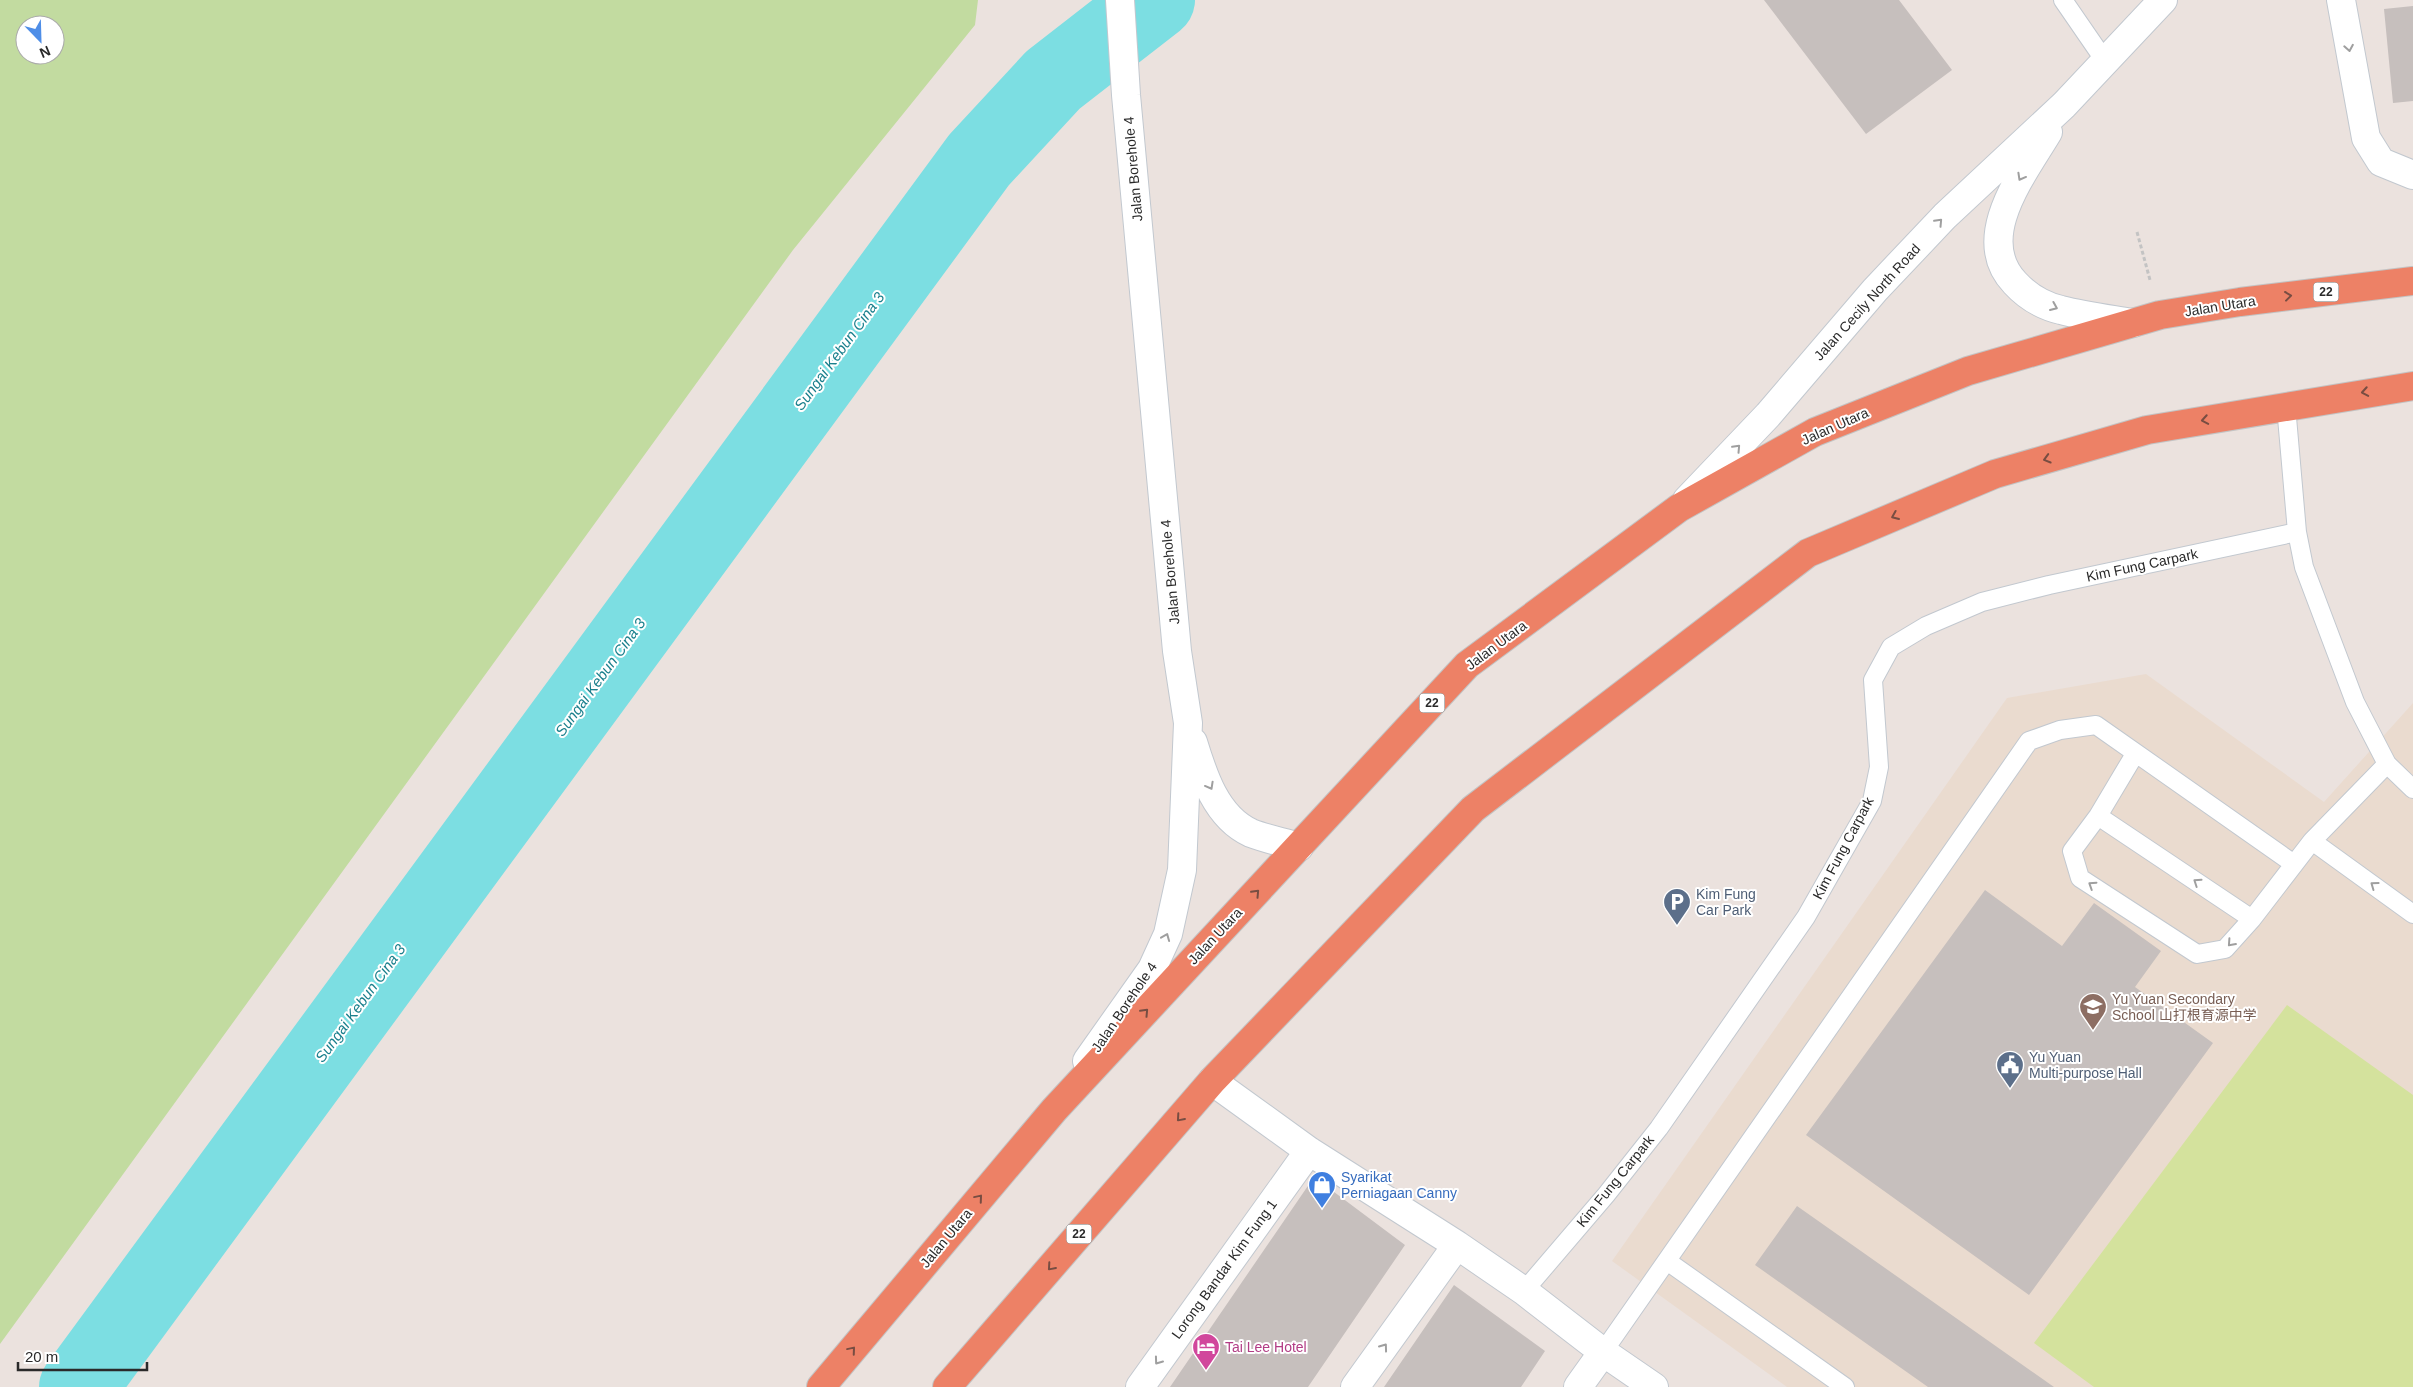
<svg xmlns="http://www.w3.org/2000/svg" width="2413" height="1387" font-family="Arial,'Noto Sans SC',sans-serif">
<rect width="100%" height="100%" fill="#ebe2de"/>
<path fill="#eadbcf" d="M 2146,674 L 2324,802 L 2413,703 L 2413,1387 L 1787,1387 L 1612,1261 L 2007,698 Z"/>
<path fill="#c2dba0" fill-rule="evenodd" d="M 0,0 L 978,0 L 975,25 L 793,250 L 0,1344 ZM 25,25 L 55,25 L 55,55 L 25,55 Z"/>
<path fill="#d4e29d" d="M 2287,1005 L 2413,1095 L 2413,1387 L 2094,1387 L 2034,1343 Z"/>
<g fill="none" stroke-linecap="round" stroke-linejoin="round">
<path stroke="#7cdee2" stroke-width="78" d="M 78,1387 L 979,160 L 1053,80 L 1156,0"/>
</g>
<path fill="#c6bfbd" d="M 1764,0 L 1899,0 L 1952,70 L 1866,134 Z
M 2413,6 L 2413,101 L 2393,103 L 2384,9 Z
M 1985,890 L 2062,946 L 2094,903 L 2161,951 L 2135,987 L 2213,1043 L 2029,1295 L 1806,1135 Z
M 1314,1177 L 1405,1245 L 1308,1387 L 1170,1387 Z
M 1797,1206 L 2054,1387 L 1928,1387 L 1755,1265 Z
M 1454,1285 L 1545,1351 L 1521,1387 L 1384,1387 Z"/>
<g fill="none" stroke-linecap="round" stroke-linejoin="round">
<defs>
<path id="lane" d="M 2063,0 L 2105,61
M 2286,406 L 2297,532 L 2304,567 L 2355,702 L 2387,764 L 2413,789
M 2135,754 L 2098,816 L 2072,851 L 2080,878 L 2197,954 L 2225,949 L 2252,919 L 2312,841 L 2387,764
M 2098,816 L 2252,919
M 2312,841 L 2413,914
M 1667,1261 L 1845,1387
M 1524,1291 L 1606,1195 L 1659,1128 L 1806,917 L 1872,801 L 1879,767 L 1873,680 L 1891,647 L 1926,626 L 1982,602 L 2049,585 L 2297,532
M 1603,1352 L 2029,741 L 2060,730 L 2096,725 L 2294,864"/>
<path id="street" d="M 2341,0 L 2366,138 L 2381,162 L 2413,175
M 1193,742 C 1203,775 1216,817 1251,833 C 1266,839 1283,842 1299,847
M 1087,1061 L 1152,969 L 1168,934 L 1182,870 L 1188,723 L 1177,651 L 1126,95 L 1120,0
M 1212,1081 L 1309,1151 L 1457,1245 L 1524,1291 L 1603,1352 L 1654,1387
M 1140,1387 L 1309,1151
M 1355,1387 L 1457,1245
M 1578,1387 L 1603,1352"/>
<path id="secondary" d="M 2048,132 C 2023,174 1972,238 2015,283 C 2027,296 2044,306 2061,310 C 2084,316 2109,319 2133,323
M 1687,500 L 1768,415 L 1875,290 L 1945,216 L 2064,105 L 2163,0"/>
<path id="highway" d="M 821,1387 L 1054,1110 L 1467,665 L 1679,508 L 1815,432 L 1968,371 L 2160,315 L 2240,302 L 2413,281
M 947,1387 L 1212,1081 L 1473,809 L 1808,553 L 1995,474 L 2147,430 L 2413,386"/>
</defs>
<use href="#lane" stroke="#c2c8cf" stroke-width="20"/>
<use href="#street" stroke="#c2c8cf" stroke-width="30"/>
<use href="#secondary" stroke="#c2c8cf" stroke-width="30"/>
<use href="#highway" stroke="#c3c3c3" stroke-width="30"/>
<path stroke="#c3c3c3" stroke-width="3" stroke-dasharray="4 2.5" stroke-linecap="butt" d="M 2137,232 L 2150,280"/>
<use href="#lane" stroke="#fff" stroke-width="18"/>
<use href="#street" stroke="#fff" stroke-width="28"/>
<use href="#secondary" stroke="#fff" stroke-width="28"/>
<use href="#highway" stroke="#ed8166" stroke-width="28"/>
</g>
<defs><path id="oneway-chevron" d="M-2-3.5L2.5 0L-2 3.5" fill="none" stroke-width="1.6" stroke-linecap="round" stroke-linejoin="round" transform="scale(1.25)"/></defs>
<g stroke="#9f9f9f">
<use href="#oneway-chevron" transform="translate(2349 48) rotate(80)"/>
<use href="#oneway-chevron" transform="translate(2021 177) rotate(119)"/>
<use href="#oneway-chevron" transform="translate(1939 222) rotate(-47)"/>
<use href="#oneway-chevron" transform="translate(2054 307) rotate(23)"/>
<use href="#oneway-chevron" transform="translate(1737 448) rotate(-47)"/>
<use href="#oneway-chevron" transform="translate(1210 786) rotate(61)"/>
<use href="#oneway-chevron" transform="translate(2197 882) rotate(-146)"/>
<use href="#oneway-chevron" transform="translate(2092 885) rotate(-147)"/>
<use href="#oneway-chevron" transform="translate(2374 885) rotate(-144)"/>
<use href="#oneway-chevron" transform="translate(1166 937) rotate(-68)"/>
<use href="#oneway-chevron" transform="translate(2231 943) rotate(132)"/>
<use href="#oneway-chevron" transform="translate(1384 1347) rotate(-54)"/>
<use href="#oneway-chevron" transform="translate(1158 1361) rotate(126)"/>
</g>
<g stroke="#784d42">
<use href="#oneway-chevron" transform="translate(2288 296) rotate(-7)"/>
<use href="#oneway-chevron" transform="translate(2365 392) rotate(170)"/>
<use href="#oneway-chevron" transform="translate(2205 420) rotate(170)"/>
<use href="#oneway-chevron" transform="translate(2047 459) rotate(164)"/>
<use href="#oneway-chevron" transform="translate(1895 516) rotate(157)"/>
<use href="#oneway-chevron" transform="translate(1256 893) rotate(-47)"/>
<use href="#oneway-chevron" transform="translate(1145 1012) rotate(-47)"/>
<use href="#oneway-chevron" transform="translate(1180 1118) rotate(131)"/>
<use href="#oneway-chevron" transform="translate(979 1198) rotate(-50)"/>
<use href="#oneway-chevron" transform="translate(1051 1267) rotate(131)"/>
<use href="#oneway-chevron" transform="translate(852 1350) rotate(-50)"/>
</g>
<defs>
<symbol id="parking-pin" viewBox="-11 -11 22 30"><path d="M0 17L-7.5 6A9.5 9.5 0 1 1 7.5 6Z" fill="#5c6f8a" stroke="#fff"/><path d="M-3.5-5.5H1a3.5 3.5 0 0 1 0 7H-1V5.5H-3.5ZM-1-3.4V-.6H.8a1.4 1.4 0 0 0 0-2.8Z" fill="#fff"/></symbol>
<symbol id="school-pin" viewBox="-11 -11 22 30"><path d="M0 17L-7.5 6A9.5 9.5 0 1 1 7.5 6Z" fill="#8d6e63" stroke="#fff"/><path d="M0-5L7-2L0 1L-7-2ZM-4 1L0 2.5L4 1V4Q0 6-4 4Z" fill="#fff"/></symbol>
<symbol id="civic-pin" viewBox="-11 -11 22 30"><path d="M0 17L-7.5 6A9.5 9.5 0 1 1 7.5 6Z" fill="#5c6f8a" stroke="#fff"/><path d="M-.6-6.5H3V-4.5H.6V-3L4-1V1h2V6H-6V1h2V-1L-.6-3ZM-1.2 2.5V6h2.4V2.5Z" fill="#fff"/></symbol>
<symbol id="shop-pin" viewBox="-11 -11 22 30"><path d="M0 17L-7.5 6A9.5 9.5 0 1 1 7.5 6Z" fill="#3f7fe0" stroke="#fff"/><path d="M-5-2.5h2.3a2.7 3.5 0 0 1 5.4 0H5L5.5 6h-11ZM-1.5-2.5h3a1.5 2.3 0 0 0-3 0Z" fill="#fff"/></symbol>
<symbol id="hotel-pin" viewBox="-11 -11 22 30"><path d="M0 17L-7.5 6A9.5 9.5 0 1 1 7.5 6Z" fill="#d1479c" stroke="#fff"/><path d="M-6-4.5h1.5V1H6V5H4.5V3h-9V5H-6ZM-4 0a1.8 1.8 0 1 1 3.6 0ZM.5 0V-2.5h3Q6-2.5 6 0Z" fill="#fff"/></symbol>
</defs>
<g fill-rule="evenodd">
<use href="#parking-pin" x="1661" y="886" width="32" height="43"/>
<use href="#school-pin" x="2077" y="991" width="32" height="43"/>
<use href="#civic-pin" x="1994" y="1049" width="32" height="43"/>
<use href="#shop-pin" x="1306" y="1169" width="32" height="43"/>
<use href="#hotel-pin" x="1190" y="1331" width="32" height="43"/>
</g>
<g text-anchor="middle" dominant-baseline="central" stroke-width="4" stroke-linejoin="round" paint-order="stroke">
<g fill="#fff" stroke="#6a6a6a" stroke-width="1">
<rect x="2313.5" y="282.5" width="25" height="19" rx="4"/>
<rect x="1419.5" y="693.5" width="25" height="19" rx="4"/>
<rect x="1066.5" y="1224.5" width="25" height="19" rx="4"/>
</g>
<g font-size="12" font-weight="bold" fill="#2a2a2a">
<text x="2326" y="292">22</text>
<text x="1432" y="703">22</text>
<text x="1079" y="1234">22</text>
</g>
<g font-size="14" fill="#2a2a2a" stroke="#fff">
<text transform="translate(1133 169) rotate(-95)">Jalan Borehole 4</text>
<text transform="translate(1867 302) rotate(-48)">Jalan Cecily North Road</text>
<text transform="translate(2220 306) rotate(-9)">Jalan Utara</text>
<text transform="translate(1835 426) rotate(-24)">Jalan Utara</text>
<text transform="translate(2142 565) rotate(-12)">Kim Fung Carpark</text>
<text transform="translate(1170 572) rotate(-95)">Jalan Borehole 4</text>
<text transform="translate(1496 645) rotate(-37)">Jalan Utara</text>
<text transform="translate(1843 848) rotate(-62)">Kim Fung Carpark</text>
<text transform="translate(1215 936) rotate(-47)">Jalan Utara</text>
<text transform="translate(1124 1007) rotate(-56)">Jalan Borehole 4</text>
<text transform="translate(1615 1181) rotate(-51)">Kim Fung Carpark</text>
<text transform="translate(946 1238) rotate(-50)">Jalan Utara</text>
<text transform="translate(1224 1269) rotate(-54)">Lorong Bandar Kim Fung 1</text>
</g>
<g font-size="14" fill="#4e5e75" stroke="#fff" text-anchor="start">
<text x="1696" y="894">Kim Fung<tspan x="1696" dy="16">Car Park</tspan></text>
<text x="2029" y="1057">Yu Yuan<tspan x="2029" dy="16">Multi-purpose Hall</tspan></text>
</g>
<g font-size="14" fill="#785e54" stroke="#fff" text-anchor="start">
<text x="2112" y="999">Yu Yuan Secondary<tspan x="2112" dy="16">School 山打根育源中学</tspan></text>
</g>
<g font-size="14" fill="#366cbe" stroke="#fff" text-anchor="start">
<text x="1341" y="1177">Syarikat<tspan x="1341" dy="16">Perniagaan Canny</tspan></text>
</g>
<g font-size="14" fill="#b23c85" stroke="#fff" text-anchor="start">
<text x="1225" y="1347">Tai Lee Hotel</text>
</g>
<g font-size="15" font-style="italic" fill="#1b808d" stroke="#fff">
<text transform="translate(839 351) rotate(-54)">Sungai Kebun Cina 3</text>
<text transform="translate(600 677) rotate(-54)">Sungai Kebun Cina 3</text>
<text transform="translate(360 1003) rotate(-54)">Sungai Kebun Cina 3</text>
</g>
</g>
<g transform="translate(40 40) rotate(157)"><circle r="24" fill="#ffffff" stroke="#aaaaaa"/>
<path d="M0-4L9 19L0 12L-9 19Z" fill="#4f8ee7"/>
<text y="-8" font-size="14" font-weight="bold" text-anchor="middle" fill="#2a2a2a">N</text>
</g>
<path d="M18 1362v8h129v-8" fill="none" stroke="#2a2a2a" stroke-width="2.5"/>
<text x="25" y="1362" font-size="15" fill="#2a2a2a" stroke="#ffffff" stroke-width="4" paint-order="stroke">20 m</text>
</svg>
